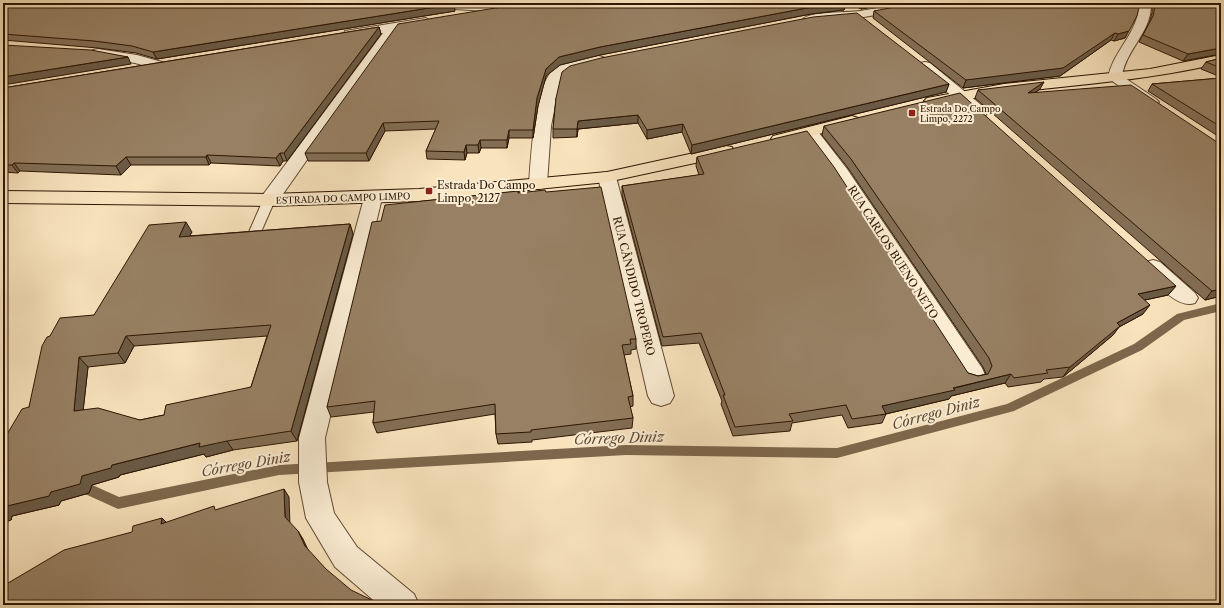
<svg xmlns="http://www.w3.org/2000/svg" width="1224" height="608" font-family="'Libre Caslon Text',serif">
<rect width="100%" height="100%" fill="#f8e3bd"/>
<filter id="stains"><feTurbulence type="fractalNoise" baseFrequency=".005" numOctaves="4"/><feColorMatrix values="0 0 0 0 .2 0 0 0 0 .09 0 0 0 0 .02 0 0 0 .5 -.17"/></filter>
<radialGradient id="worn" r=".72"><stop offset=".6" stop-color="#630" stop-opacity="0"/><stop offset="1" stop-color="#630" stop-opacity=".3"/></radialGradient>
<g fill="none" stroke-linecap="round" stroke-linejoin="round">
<path fill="#7d674c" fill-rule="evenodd" d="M 1221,303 L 1221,311 L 1184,320 L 1142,350 L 1014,411 L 837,458 L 626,455 L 279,475 L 118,509 L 74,489 L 73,485 L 74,481 L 79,479 L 119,497 L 279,465 L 626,445 L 837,448 L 1007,404 L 1134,344 L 1177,314 Z"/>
<defs>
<path id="lane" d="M 269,196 L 275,200 L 261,232 L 255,236 L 251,235 L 249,232 L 263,200 Z"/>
<path id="street" d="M 418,3 C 432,3 501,0 507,8 L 501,12 L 424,7 Z
M 901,3 L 925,3 L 919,7 C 904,10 808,29 802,20 C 808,11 849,13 860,11 C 874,9 887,6 901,3 Z
M 1139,3 L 1151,3 C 1152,32 1126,49 1122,76 L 1156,99 L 1159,102 L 1156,105 L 1146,105 L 1108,78 C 1113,50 1139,33 1139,3 Z
M 426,18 L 432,22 L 430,25 L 398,30 L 276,204 L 269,206 L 262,204 L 260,200 L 262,196 L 383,33 L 350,38 L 344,34 L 345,31 Z
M 98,49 L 137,55 L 162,62 L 164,65 L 162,68 L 157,69 L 135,63 L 93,56 L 91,53 L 93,50 Z
M 598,56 L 603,57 L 605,60 L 603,63 C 588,67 568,67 560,81 L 551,126 L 547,184 L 544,188 L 538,189 L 532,188 L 529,184 C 531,158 534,90 552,71 C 563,60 584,59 598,56 Z
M 925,62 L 930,63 L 986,109 L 988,112 L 986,115 L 974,115 L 920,69 L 918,66 L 920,63 Z
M 810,127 L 816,129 L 847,169 L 982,368 L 985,375 L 982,382 L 973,384 L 964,382 L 833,175 L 802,132 L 804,129 Z
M 607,172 L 613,173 L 616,177 L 674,396 L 670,403 L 661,406 L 652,403 L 648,396 L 598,177 L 601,173 Z
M 373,192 L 380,194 L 382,198 L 325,438 L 327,482 L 334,513 L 357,547 L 414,594 L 419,605 L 379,605 L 335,567 L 306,518 L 299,482 L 299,438 L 364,198 L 366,194 Z
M 1153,260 L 1160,262 L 1195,293 L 1198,298 L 1195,303 C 1176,309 1159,284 1146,272 L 1143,267 L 1146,262 Z"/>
<path id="primary" d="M 1221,55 L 1221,63 C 1126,86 1028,85 932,106 L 927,104 L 924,101 L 927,98 L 1004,84 L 1150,69 Z
M 852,116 L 858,118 L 860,121 L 858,124 L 779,144 L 773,142 L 771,139 L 773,136 Z
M 726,146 L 732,147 L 734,151 L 732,155 L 607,182 L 419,201 L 269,206 L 3,203 L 3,191 L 269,194 L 419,189 L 607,172 Z"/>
</defs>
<use href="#lane" stroke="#604831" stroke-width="2"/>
<use href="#street" stroke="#604831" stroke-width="2"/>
<use href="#primary" stroke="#2d1502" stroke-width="2"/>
<use href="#lane" fill="#faedd4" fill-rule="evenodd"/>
<use href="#street" fill="#faedd4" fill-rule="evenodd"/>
<use href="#primary" fill="#f8e3bd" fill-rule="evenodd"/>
</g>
<path fill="#826e55" stroke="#2d1502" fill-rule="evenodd" d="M 3,3 L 455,11 L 157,59 L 136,53 L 98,48 L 3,40 Z
M 526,3 L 893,3 L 861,9 L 851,4 L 846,5 L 844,10 L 811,14 L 600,55 L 560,65 L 546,76 L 538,106 L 533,138 L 509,138 L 507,148 L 481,148 L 479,153 L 467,153 L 465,160 L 427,159 L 426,151 L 436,129 L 385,131 L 369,161 L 308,161 L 305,153 Z
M 1140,3 L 1125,38 L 1114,41 L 1111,40 L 1060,76 L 963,88 L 873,18 L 874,11 Z
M 1152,3 L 1221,3 L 1221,54 L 1183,61 L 1139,42 L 1149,23 L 1152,13 Z
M 379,27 L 381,34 L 287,161 L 283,161 L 280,166 L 211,163 L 209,165 L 131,165 L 121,175 L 20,171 L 18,173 L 3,172 L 3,88 Z
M 1221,58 L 1221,77 L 1201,69 L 1206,62 Z
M 1221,78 L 1221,138 L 1148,91 L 1152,84 Z
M 949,84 L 946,92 L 691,154 L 682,132 L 647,139 L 638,123 L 578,129 L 577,137 L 553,138 L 553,129 L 556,98 Z
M 1040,89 L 1036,92 L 1221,144 L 1221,296 L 1205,300 L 975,98 L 978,90 Z
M 824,126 L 1176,286 L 1168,295 L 1145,300 L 1143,314 L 1119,327 L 1113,335 L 1063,377 L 1044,379 L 1041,382 L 1008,387 L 1005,383 L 951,396 L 949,399 L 886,414 L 882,423 L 848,428 L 842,415 L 792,423 L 790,431 L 733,436 L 721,404 L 722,401 L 699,343 L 662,346 L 622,195 L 622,186 L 699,175 L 696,166 L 697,157 L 968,373 L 978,376 L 986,374 L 983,367 L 848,168 L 822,135 Z
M 546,192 L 636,339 L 636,349 L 631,350 L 631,354 L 624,355 L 633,396 L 633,406 L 630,407 L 633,418 L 632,428 L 532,440 L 532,442 L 498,444 L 496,434 L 495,414 L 377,433 L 373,423 L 374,412 L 331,417 L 327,407 L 381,221 L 518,193 Z
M 350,224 L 353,234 L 297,441 L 233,450 L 206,457 L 204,454 L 120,475 L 119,477 L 92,485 L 89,493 L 61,501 L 59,505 L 12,516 L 11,520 L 29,407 L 50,336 L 94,315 L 192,232 L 189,236 ZM 267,336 L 251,387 L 164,415 L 140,420 L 83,410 L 88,367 L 125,363 L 134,346 Z"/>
<path fill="#6a5a45" stroke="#2d1502" d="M 474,3 L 502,3 L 475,7 Z
M 845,3 L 851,3 L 846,5 L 844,10 L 811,14 L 600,55 L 560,65 L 546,76 L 538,106 L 533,138 L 533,130 L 537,98 L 546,69 L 559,57 L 600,47 L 812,7 Z
M 863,3 L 893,3 L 861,9 Z
M 454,4 L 455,11 L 157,59 L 153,52 Z
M 379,27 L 381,34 L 287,161 L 284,153 Z
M 1129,31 L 1125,38 L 1114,41 L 1118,34 Z
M 1115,33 L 1111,40 L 1060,76 L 963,88 L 966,80 Z
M 1221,48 L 1221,54 L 1183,61 L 1188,54 Z
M 128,57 L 131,64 L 3,85 L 3,77 Z
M 1044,82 L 1040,89 L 1024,100 L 1028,93 Z
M 949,84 L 946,92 L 691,154 L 692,145 Z
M 638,115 L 638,123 L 578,129 L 577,137 L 577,129 L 578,121 Z
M 383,123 L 385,131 L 369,161 L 366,153 Z
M 683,124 L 682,132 L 647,139 L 647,130 Z
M 509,130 L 509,138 L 507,148 L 507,140 Z
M 480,140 L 481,148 L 479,153 L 478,145 Z
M 466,145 L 467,153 L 465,160 L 464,152 Z
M 280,153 L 283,161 L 280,166 L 276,158 Z
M 207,155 L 211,163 L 209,165 L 206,157 Z
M 126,157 L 131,165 L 121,175 L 116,166 Z
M 14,163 L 20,171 L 18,173 L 12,165 Z
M 186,222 L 192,232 L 184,246 L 179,237 Z
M 350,224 L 353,234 L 297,441 L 291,431 Z
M 1176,286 L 1168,295 L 1131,303 L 1138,294 Z
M 1221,289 L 1221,296 L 1205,300 L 1212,291 Z
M 1150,305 L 1143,314 L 1119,327 L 1113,335 L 1063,377 L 1070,367 L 1117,323 Z
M 126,336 L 134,346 L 125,363 L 118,353 Z
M 79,357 L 88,367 L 82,421 L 74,411 Z
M 1011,374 L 1005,383 L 951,396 L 949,399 L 881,415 L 882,406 Z
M 227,441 L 233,450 L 206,457 L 204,454 L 120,475 L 119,477 L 92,485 L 89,493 L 61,501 L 59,505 L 12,516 L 11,520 L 3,523 L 3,507 L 51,492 L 82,476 L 112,465 L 200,443 Z
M 284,489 L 289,497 L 290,526 L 285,517 Z
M 162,518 L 170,526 L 161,524 Z
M 298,531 L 303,539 L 310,554 L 305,546 Z"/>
<path fill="#978063" stroke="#2d1502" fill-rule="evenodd" d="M 3,3 L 439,3 L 454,4 L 153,52 L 132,46 L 94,41 L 3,34 Z
M 526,3 L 845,3 L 812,7 L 600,47 L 559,57 L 546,69 L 537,98 L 533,130 L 509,130 L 507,140 L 480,140 L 478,145 L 466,145 L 464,152 L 426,151 L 439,121 L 383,123 L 366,153 L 305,153 L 398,24 Z
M 915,3 L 1140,3 L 1137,16 L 1129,31 L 1118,34 L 1115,33 L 1063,68 L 966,80 L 874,11 Z
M 1156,3 L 1221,3 L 1221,48 L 1188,54 L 1143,35 L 1153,16 L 1155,7 Z
M 857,13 L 949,84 L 692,145 L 683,124 L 647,130 L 638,115 L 578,121 L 577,129 L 553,129 L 556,98 L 562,72 L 570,66 L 601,58 L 813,17 Z
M 379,27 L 284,153 L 280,153 L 276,158 L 207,155 L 206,157 L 126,157 L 116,166 L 14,163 L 12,165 L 3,165 L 3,88 Z
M 3,45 L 91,50 L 128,57 L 3,77 Z
M 1221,58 L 1221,68 L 1206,62 Z
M 1221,78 L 1221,127 L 1152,84 Z
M 1044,82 L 1028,93 L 1131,85 L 1220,144 L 1221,144 L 1221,289 L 1212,291 L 978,90 Z
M 960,93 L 1176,286 L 1138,294 L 1150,305 L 1117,323 L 1120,326 L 1070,367 L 1046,370 L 1048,373 L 1014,378 L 1011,374 L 953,388 L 955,390 L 882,406 L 886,414 L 852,419 L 846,405 L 789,414 L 793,421 L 735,427 L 723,395 L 725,395 L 701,333 L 663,337 L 622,186 L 704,174 L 697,157 L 807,131 L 834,167 L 968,373 L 978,376 L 988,374 L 992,366 L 989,358 L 851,159 L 824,126 Z
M 601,187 L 636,339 L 630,339 L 631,344 L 622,345 L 633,396 L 628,397 L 633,418 L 531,430 L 531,432 L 496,434 L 495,404 L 373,423 L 375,401 L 327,407 L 372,222 L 381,221 L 385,205 L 518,191 L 518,193 L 545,190 L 546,192 Z
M 186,222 L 179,237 L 350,224 L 291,431 L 227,441 L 199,447 L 200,443 L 112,465 L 111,468 L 82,476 L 80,484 L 51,492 L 49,496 L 3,507 L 3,441 L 22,409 L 29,407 L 42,346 L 47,337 L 50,336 L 60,318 L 94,315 L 149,225 ZM 271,325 L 251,387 L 166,405 L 164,415 L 140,420 L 98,408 L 74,411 L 79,357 L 118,353 L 126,336 Z
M 284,489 L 285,517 L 298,531 L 305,546 L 326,569 L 351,590 L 378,603 L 381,605 L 3,605 L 3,586 L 64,550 L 132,532 L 133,526 L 162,518 L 161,524 L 214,506 L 215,510 Z"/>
<g fill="#8f2418" stroke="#faedd4" stroke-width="1.5">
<rect x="908" y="109" width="8" height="8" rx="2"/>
<rect x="425" y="187" width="8" height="8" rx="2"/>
</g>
<g text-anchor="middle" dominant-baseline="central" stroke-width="4" stroke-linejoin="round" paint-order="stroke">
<g font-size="9" fill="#2d1502" stroke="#faedd4" text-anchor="start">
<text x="920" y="108">Estrada Do Campo<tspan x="920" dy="10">Limpo, 2272</tspan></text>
</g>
<g font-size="9" fill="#2d1502" stroke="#faedd4">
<text transform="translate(343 198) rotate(-2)">ESTRADA DO CAMPO LIMPO</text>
</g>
<g font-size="11" fill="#2d1502" stroke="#faedd4" text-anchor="start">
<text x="437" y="185">Estrada Do Campo<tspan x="437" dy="13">Limpo, 2127</tspan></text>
</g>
<g font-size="11" fill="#2d1502" stroke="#faedd4">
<text transform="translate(893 252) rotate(57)">RUA CARLOS BUENO NETO</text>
<text transform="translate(634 286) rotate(76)">RUA CÂNDIDO TROPERO</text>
</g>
<g font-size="14" font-style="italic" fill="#634b33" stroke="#faedd4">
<text transform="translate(936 413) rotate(-15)">Córrego Diniz</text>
<text transform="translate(619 438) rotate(-2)">Córrego Diniz</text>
<text transform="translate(246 464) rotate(-10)">Córrego Diniz</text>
</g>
</g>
<rect width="1224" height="608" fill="none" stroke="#f8e3bd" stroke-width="16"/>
<rect x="4" y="4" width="1216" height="600" fill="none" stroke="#2d1502" stroke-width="2"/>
<rect x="8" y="8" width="1208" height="592" fill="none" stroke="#2d1502"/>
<rect width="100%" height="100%" filter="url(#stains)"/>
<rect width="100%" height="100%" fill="url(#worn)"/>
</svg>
